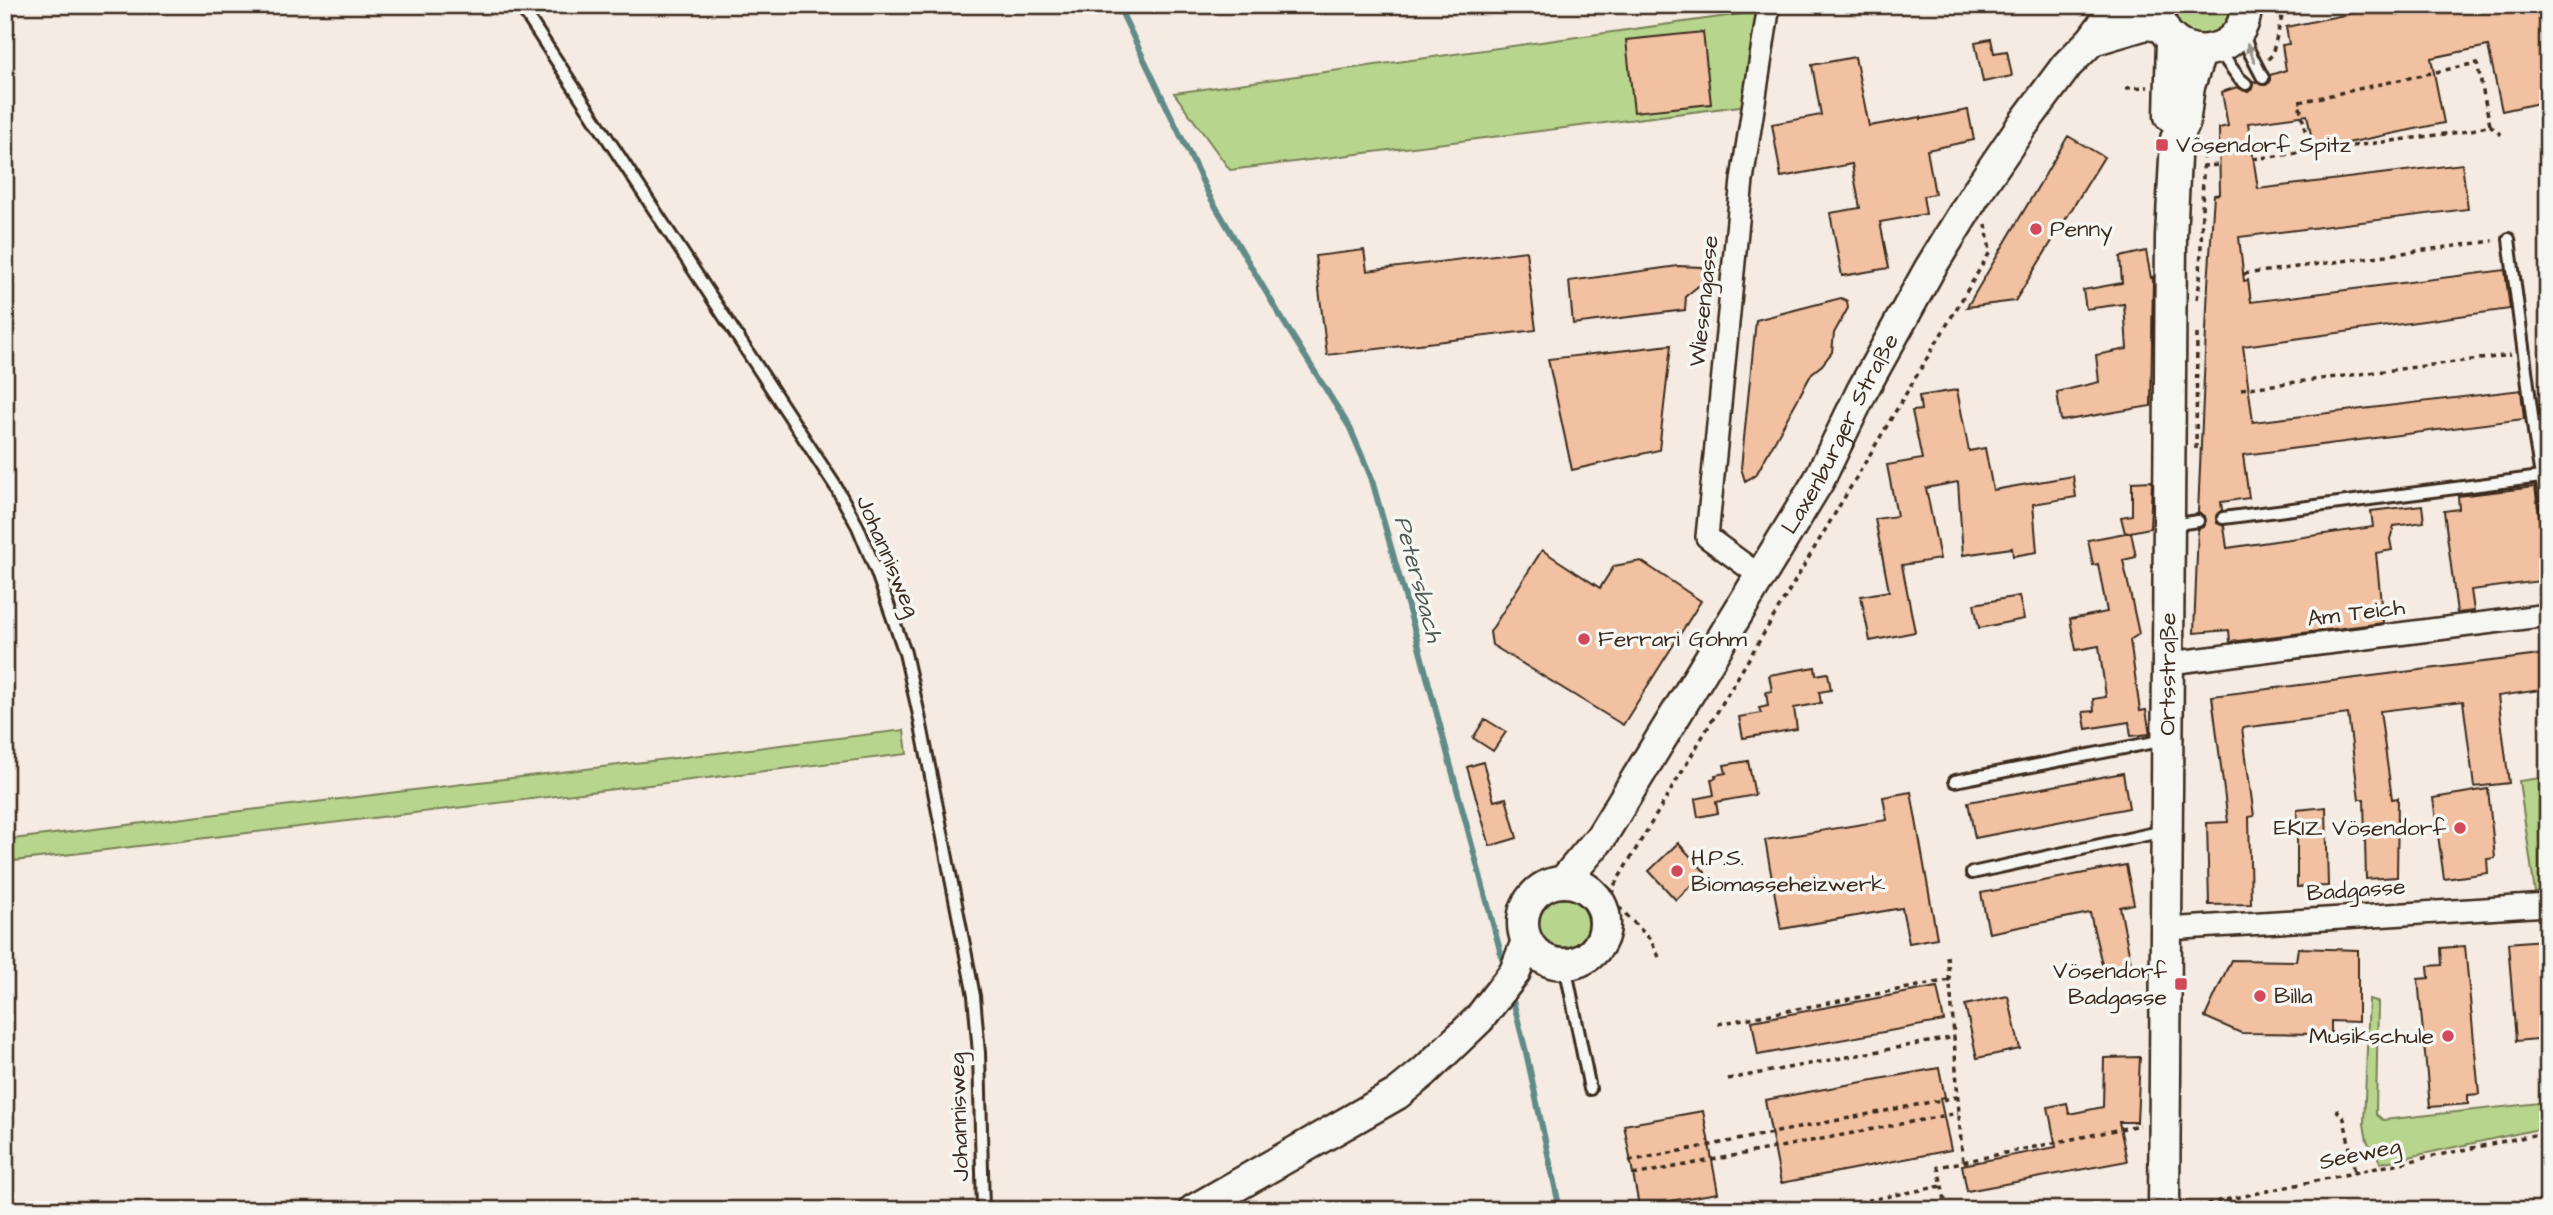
<svg xmlns="http://www.w3.org/2000/svg" width="2553" height="1215" font-family="'Architects Daughter',sans-serif">
<rect width="100%" height="100%" fill="#f5ebe2"/>
<filter id="ink" filterUnits="userSpaceOnUse"><feTurbulence type="fractalNoise" baseFrequency=".0143" numOctaves="2"/><feDisplacementMap in="SourceGraphic" scale="14" xChannelSelector="R" yChannelSelector="G"/><feConvolveMatrix kernelMatrix="1 2 1 2 8 2 1 2 1" color-interpolation-filters="sRGB"/></filter>
<g filter="url(#ink)">
<path fill="#b7d58d" stroke="#798056" stroke-width="2" d="M 2166,5 L 2238,5 L 2224,35 L 2190,41 Z
M 1756,12 L 1748,105 L 1230,170 L 1174,93 Z
M 904,730 L 907,754 L 5,862 L 5,840 Z
M 2548,777 L 2548,893 L 2535,893 L 2519,781 Z
M1538 923a25 25 0 1 1 50 0a25 25 0 1 1-50 0Z
M 2369,999 L 2378,1002 L 2376,1114 L 2383,1120 L 2548,1102 L 2548,1127 L 2381,1163 L 2367,1141 L 2364,1124 Z"/>
<g fill="none" stroke-linecap="round" stroke-linejoin="round">
<path stroke="#618b89" stroke-width="6" d="M 1118,5 L 1210,197 L 1285,324 L 1350,428 L 1371,477 L 1415,632 L 1505,969
M 1511,993 L 1526,1052 L 1560,1210"/>
</g>
<path fill="#f1c1a1" stroke="#3b2a1e" stroke-width="2" d="M 2392,5 L 2548,5 L 2548,101 L 2502,111 L 2488,46 L 2431,58 L 2444,123 L 2314,150 L 2307,115 L 2248,123 L 2258,189 L 2462,164 L 2468,209 L 2239,237 L 2244,281 L 2248,280 L 2251,302 L 2505,270 L 2510,309 L 2243,346 L 2253,422 L 2521,390 L 2524,419 L 2243,455 L 2249,498 L 2221,502 L 2222,510 L 2216,516 L 2217,523 L 2224,526 L 2227,548 L 2373,527 L 2371,511 L 2422,505 L 2424,522 L 2394,526 L 2390,539 L 2392,550 L 2376,553 L 2383,623 L 2230,642 L 2229,630 L 2194,633 L 2198,529 L 2203,527 L 2206,521 L 2204,516 L 2198,513 L 2208,285 L 2214,195 L 2220,194 L 2219,128 L 2228,126 L 2222,92 L 2237,87 L 2248,92 L 2252,89 L 2253,81 L 2266,85 L 2270,82 L 2270,75 L 2286,70 L 2282,45 L 2289,44 L 2286,27 Z
M 1703,32 L 1711,104 L 1634,112 L 1626,40 Z
M 1991,39 L 1994,53 L 2007,51 L 2012,76 L 1983,82 L 1975,42 Z
M 1855,57 L 1869,126 L 1921,117 L 1921,119 L 1968,110 L 1974,140 L 1927,150 L 1935,194 L 1923,196 L 1926,214 L 1880,222 L 1889,268 L 1842,276 L 1830,213 L 1860,208 L 1852,164 L 1781,177 L 1772,124 L 1821,115 L 1812,65 Z
M 2068,136 L 2104,157 L 2015,301 L 1967,307 Z
M 1364,250 L 1367,271 L 1526,251 L 1536,330 L 1327,355 L 1315,256 Z
M 2146,251 L 2151,278 L 2153,277 L 2151,406 L 2061,421 L 2057,392 L 2099,382 L 2096,355 L 2127,349 L 2124,304 L 2086,309 L 2083,290 L 2122,283 L 2120,257 Z
M 1678,266 L 1702,267 L 1702,283 L 1686,296 L 1685,310 L 1573,324 L 1569,281 Z
M 1841,298 L 1847,301 L 1848,308 L 1834,333 L 1832,352 L 1822,365 L 1812,373 L 1756,475 L 1745,481 L 1741,468 L 1756,320 Z
M 1671,345 L 1659,450 L 1572,470 L 1548,359 Z
M 1957,390 L 1969,451 L 1985,448 L 1993,490 L 2073,476 L 2076,497 L 2033,504 L 2037,552 L 2013,556 L 2012,548 L 1963,555 L 1958,482 L 1926,488 L 1940,559 L 1902,565 L 1915,632 L 1870,641 L 1861,596 L 1889,591 L 1875,519 L 1897,516 L 1887,465 L 1922,459 L 1912,411 L 1921,410 L 1919,396 Z
M 2152,481 L 2150,528 L 2125,533 L 2121,517 L 2132,515 L 2132,482 Z
M 2535,487 L 2548,580 L 2471,590 L 2474,611 L 2457,613 L 2444,511 L 2459,509 L 2458,496 Z
M 2131,532 L 2136,557 L 2123,560 L 2139,634 L 2130,640 L 2140,711 L 2146,710 L 2150,734 L 2131,736 L 2129,722 L 2086,729 L 2083,712 L 2094,711 L 2093,699 L 2106,697 L 2099,646 L 2076,650 L 2070,619 L 2107,612 L 2098,564 L 2093,565 L 2088,540 Z
M 1542,550 L 1600,588 L 1614,566 L 1641,561 L 1701,601 L 1623,725 L 1492,645 L 1490,632 Z
M 2019,596 L 2024,619 L 1979,628 L 1974,604 Z
M 2548,654 L 2548,689 L 2498,696 L 2509,783 L 2474,787 L 2463,701 L 2380,711 L 2392,799 L 2398,798 L 2397,877 L 2366,879 L 2364,799 L 2359,799 L 2348,714 L 2242,728 L 2254,816 L 2249,817 L 2251,904 L 2209,905 L 2207,823 L 2228,822 L 2212,696 Z
M 1815,667 L 1816,675 L 1828,673 L 1831,690 L 1819,692 L 1821,703 L 1794,708 L 1797,729 L 1743,738 L 1739,717 L 1761,713 L 1759,708 L 1768,706 L 1766,692 L 1772,691 L 1769,675 Z
M 1485,719 L 1506,732 L 1493,751 L 1473,738 Z
M 1748,761 L 1755,795 L 1716,802 L 1718,813 L 1698,817 L 1695,799 L 1714,795 L 1711,779 L 1716,778 L 1715,775 L 1726,773 L 1724,765 Z
M 1483,762 L 1494,801 L 1506,798 L 1517,838 L 1490,846 L 1467,767 Z
M 2123,773 L 2129,808 L 1975,838 L 1968,802 Z
M 2488,789 L 2495,858 L 2487,859 L 2488,873 L 2444,879 L 2433,798 Z
M 1911,792 L 1937,938 L 1909,943 L 1902,908 L 1781,929 L 1765,840 L 1887,820 L 1883,797 Z
M 2326,807 L 2328,886 L 2297,887 L 2297,810 Z
M 1678,843 L 1705,872 L 1676,900 L 1649,871 Z
M 2126,865 L 2134,904 L 2120,907 L 2131,963 L 2103,969 L 2090,913 L 1989,933 L 1981,893 Z
M 2542,940 L 2548,1003 L 2548,1038 L 2516,1041 L 2508,943 Z
M 2465,946 L 2479,1094 L 2468,1095 L 2468,1104 L 2430,1107 L 2418,979 L 2429,978 L 2428,966 L 2442,965 L 2441,948 Z
M 2298,948 L 2358,950 L 2358,1022 L 2331,1021 L 2331,1034 L 2241,1033 L 2205,1017 L 2231,960 L 2296,961 Z
M 1937,987 L 1944,1021 L 1758,1055 L 1752,1021 Z
M 2008,996 L 2020,1049 L 1977,1058 L 1965,1005 Z
M 2140,1057 L 2137,1122 L 2119,1122 L 2127,1161 L 1967,1191 L 1962,1165 L 2056,1147 L 2048,1107 L 2067,1103 L 2069,1114 L 2103,1107 L 2104,1058 Z
M 1939,1068 L 1945,1097 L 1940,1098 L 1951,1150 L 1781,1183 L 1765,1100 Z
M 1703,1111 L 1718,1193 L 1639,1206 L 1624,1125 Z"/>
<g fill="none" stroke-linecap="round" stroke-linejoin="round">
<defs>
<path id="lane" d="M 520,5 L 836,487 L 858,527 L 877,573 L 905,653 L 919,715 L 974,996 L 979,1053 L 983,1210
M 2243,33 L 2249,51 L 2263,78
M 2219,51 L 2239,78 L 2246,84
M 2509,239 L 2535,439 L 2548,520
M 2223,518 L 2541,477
M 2170,525 L 2198,521
M 1955,781 L 2165,740
M 1972,873 L 2164,831
M 1565,965 L 1590,1089"/>
<path id="street" d="M 1760,576 L 1707,537 L 1742,180 L 1769,5
M 2170,663 L 2548,615
M 2167,929 L 2548,905"/>
<g id="secondary">
<path d="M 2158,5 C 2158,66 2246,65 2246,5"/>
<path d="M 2092,40 L 2146,24 L 2162,26"/>
<path d="M 2170,116 L 2172,39"/>
<circle cx="1564" cy="923" r="41"/>
<path id="s1" d="M 1563,882 L 1601,837 L 1819,480 L 1862,391 L 1929,270 L 1980,187 L 2021,127 L 2067,65 L 2092,40 L 2105,22 L 2128,5"/>
<path d="M 1194,1210 L 1397,1094 L 1424,1072 L 1479,1019 L 1515,972 L 1527,941"/>
<path id="s2" d="M 2164,1210 L 2171,236 L 2176,139 L 2184,124 L 2189,86 L 2201,51"/>
</g>
</defs>
<use href="#lane" stroke="#3b2a1e" stroke-width="16"/>
<use href="#street" stroke="#3b2a1e" stroke-width="26"/>
<use href="#secondary" stroke="#3b2a1e" stroke-width="35"/>
<path stroke="#3b2a1e" stroke-width="3.5" stroke-dasharray="5 5" stroke-linecap="butt" d="M 2268,59 L 2272,55 L 2285,5
M 2126,88 L 2148,87
M 2490,125 L 2501,135
M 2253,159 L 2468,131 L 2490,125 L 2477,63 L 2299,102 L 2310,153
M 2202,166 L 2220,165
M 2244,274 L 2493,241
M 2197,299 L 2200,280 L 2204,142
M 2241,389 L 2511,355
M 2196,449 L 2197,334
M 1947,956 C 1955,1024 1956,1093 1963,1162
M 1659,957 L 1650,939 L 1611,899 L 1614,886 L 1990,252 L 1986,224
M 1718,1024 L 1950,980
M 1728,1079 L 1955,1037
M 2336,1109 L 2344,1119 L 2355,1173
M 1629,1161 L 1957,1097
M 1633,1175 L 1958,1113
M 2187,1208 L 2548,1132
M 1818,1210 L 1942,1186
M 1947,1210 L 1938,1167 L 2140,1125"/>
<use href="#lane" stroke="#f6f6f2" stroke-width="10"/>
<use href="#street" stroke="#f6f6f2" stroke-width="21"/>
<use href="#secondary" stroke="#f6f6f2" stroke-width="30"/>
</g>
<defs><path id="oneway-solid" d="M-6-.8H1V-3.2L6.5 0L1 3.2V.8H-6Z" transform="scale(1.75)"/></defs>
<use fill="#989088" href="#oneway-solid" transform="translate(2251 53) rotate(-114)"/>
</g>
<g fill="#d1495b" stroke="#f6f6f2" stroke-width="2.5">
<rect x="2155" y="138" width="14" height="14" rx="3.5"/>
<circle cx="2036" cy="229" r="7"/>
<circle cx="1584" cy="639" r="7"/>
<circle cx="2460" cy="828" r="7"/>
<circle cx="1677" cy="871" r="7"/>
<rect x="2174" y="977" width="14" height="14" rx="3.5"/>
<circle cx="2260" cy="996" r="7"/>
<circle cx="2448" cy="1036" r="7"/>
</g>
<g text-anchor="middle" dominant-baseline="central" stroke-width="7" stroke-linejoin="round" paint-order="stroke">
<g font-size="23" fill="#3b2a1e" stroke="#f6f6f2" text-anchor="start">
<text x="2176" y="145">Vösendorf Spitz</text>
<text x="2050" y="229">Penny</text>
<text x="1598" y="639">Ferrari Gohm</text>
<text x="2446" y="828" text-anchor="end">EKIZ Vösendorf</text>
<text x="1691" y="858">H.P.S.<tspan x="1691" dy="26">Biomasseheizwerk</tspan></text>
<text x="2167" y="971" text-anchor="end">Vösendorf<tspan x="2167" dy="26">Badgasse</tspan></text>
<text x="2274" y="996">Billa</text>
<text x="2434" y="1036" text-anchor="end">Musikschule</text>
</g>
<g font-size="23" fill="#3b2a1e" stroke="#f6f6f2">
<text transform="translate(1704 301) rotate(-84)">Wiesengasse</text>
<text stroke="none"><textPath href="#s1" startOffset="528">Laxenburger Straße</textPath></text>
<text transform="translate(888 556) rotate(67)">Johannisweg</text>
<text transform="translate(2356 613) rotate(-7)">Am Teich</text>
<text stroke="none"><textPath href="#s2" startOffset="536">Ortsstraße</textPath></text>
<text transform="translate(2356 890) rotate(-4)">Badgasse</text>
<text transform="translate(959 1117) rotate(-92)">Johannisweg</text>
<text transform="translate(2360 1154) rotate(-12)">Seeweg</text>
</g>
<g font-size="24" font-style="italic" fill="#4e5a53" stroke="#f6f6f2">
<text transform="translate(1418 579) rotate(75)">Petersbach</text>
</g>
</g>
<rect width="2553" height="1215" fill="none" stroke="#f6f6f2" stroke-width="28"/>
<rect x="14" y="14" width="2525" height="1187" fill="none" stroke="#3b2a1e" stroke-width="2.5" filter="url(#ink)"/>
</svg>
